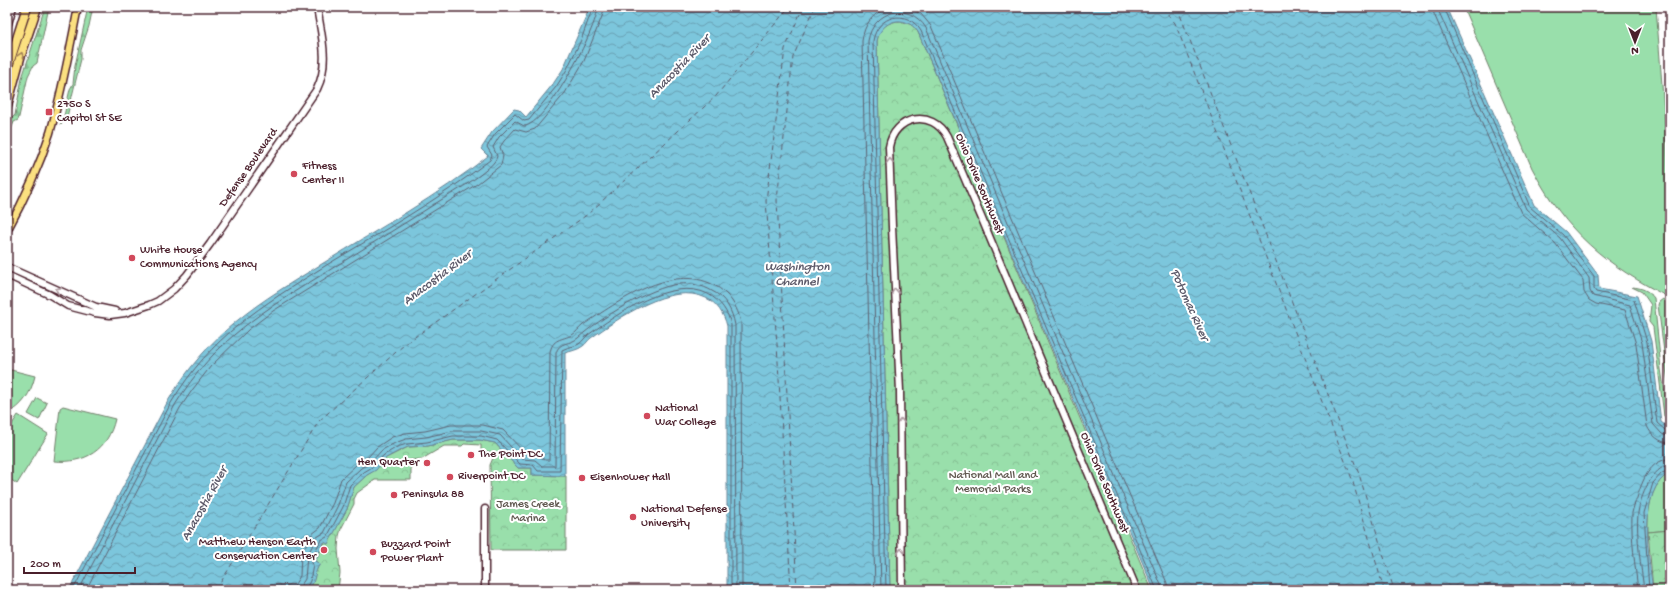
<svg xmlns="http://www.w3.org/2000/svg" width="1677" height="597" font-family="'Gochi Hand',sans-serif">
<defs>
<pattern id="forest-firs" width="22" height="20" patternUnits="userSpaceOnUse"><rect width="22" height="20" fill="#99dfab"/><path d="M5 1l3.5 6h-7zM16 11l3.5 6h-7z" fill="#85bf93"/></pattern>
<pattern id="park-crowns" width="20" height="18" patternUnits="userSpaceOnUse"><rect width="20" height="18" fill="#99dfab"/><path d="M2 6a3 3 0 1 1 6 0M12 15a3 3 0 1 1 6 0" fill="none" stroke="#85bf93"/></pattern>
<pattern id="water-waves" width="16" height="10" patternUnits="userSpaceOnUse"><rect width="16" height="10" fill="#7cc6dc"/><path d="M0 5q4-4 8 0t8 0" fill="none" stroke="#68a0b3"/></pattern>
</defs>
<rect width="100%" height="100%" fill="#fff"/>
<filter id="ink" filterUnits="userSpaceOnUse"><feTurbulence type="fractalNoise" baseFrequency=".025" numOctaves="2"/><feDisplacementMap in="SourceGraphic" scale="8" xChannelSelector="R" yChannelSelector="G"/><feConvolveMatrix kernelMatrix="1 2 1 2 8 2 1 2 1" color-interpolation-filters="sRGB"/></filter>
<g filter="url(#ink)">
<path fill="#99dfab" stroke="#727f6b" d="M 1463,7 L 1656,7 L 1670,189 L 1670,298 C 1606,265 1566,233 1532,168 Z
M 1632,287 C 1642,288 1648,290 1654,298 L 1661,369 L 1667,407 L 1670,409 L 1670,421 L 1664,416 L 1653,327 L 1649,322 L 1651,305 L 1642,292 Z
M 1663,299 L 1670,303 L 1670,399 L 1658,305 L 1659,302 Z
M 7,369 L 35,376 C 31,393 23,406 7,414 Z
M 37,398 L 47,403 L 39,420 L 28,414 Z
M 63,406 L 115,419 C 108,450 85,464 54,461 L 60,408 Z
M 18,415 L 48,434 L 17,484 L 7,477 L 7,432 Z
M 1670,473 L 1670,530 L 1648,532 C 1647,512 1650,483 1670,473 Z"/>
<path fill="url(#forest-firs)" stroke="#727f6b" d="M 45,7 L 49,7 L 37,63 L 33,66 L 28,76 L 19,117 L 18,120 L 14,122 L 10,132 L 11,138 L 7,145 L 7,134 L 10,128 L 10,120 L 15,115 L 22,78 Z
M 88,7 L 93,7 L 89,26 L 81,50 L 81,59 L 67,117 L 60,125 L 64,116 L 70,89 L 73,84 L 75,66 Z"/>
<path fill="url(#park-crowns)" stroke="#727f6b" d="M 901,21 L 912,25 L 918,32 L 1152,590 L 890,590 L 877,41 C 879,28 888,21 901,21 Z
M 453,440 L 480,440 L 495,443 L 518,468 L 532,468 L 532,475 L 566,476 L 566,550 L 491,550 L 490,465 L 493,458 L 491,452 L 481,451 L 481,445 L 464,444 L 462,446 L 444,446 L 422,459 L 410,460 L 409,463 L 411,466 L 411,480 L 375,480 L 357,493 L 354,499 L 354,504 L 341,529 L 339,536 L 338,549 L 340,573 L 338,590 L 308,590 C 315,583 313,572 320,564 L 315,561 L 325,542 L 328,543 L 347,509 L 354,487 L 367,475 L 375,470 L 386,458 L 408,447 L 428,446 Z
M 1670,530 L 1670,590 L 1653,590 L 1648,532 Z"/>
<path fill="url(#water-waves)" stroke="#688395" d="M 590,7 L 1447,7 L 1534,205 L 1566,232 L 1598,275 L 1599,289 L 1637,296 L 1651,341 L 1661,422 L 1670,429 L 1670,473 C 1637,489 1649,560 1653,590 L 1154,590 L 918,32 C 905,13 881,20 877,41 L 890,590 L 727,590 L 727,326 C 724,314 717,303 706,298 C 671,281 619,318 591,338 C 588,340 586,344 583,346 C 578,350 571,351 565,353 L 565,476 L 532,475 L 532,468 L 518,468 L 495,443 L 480,440 L 453,440 L 428,446 L 408,447 L 399,451 L 386,458 L 376,470 L 367,475 L 354,487 L 347,509 L 328,544 L 324,542 L 315,561 L 320,564 C 313,573 317,581 308,590 L 69,590 L 168,401 C 210,331 258,303 325,262 C 380,228 437,196 488,156 L 481,149 L 492,132 L 514,109 L 519,110 L 526,117 L 553,84 L 563,69 Z"/>
<g fill="none" stroke-linecap="round" stroke-linejoin="round">
<path stroke="#5e6272" stroke-width="1" d="M 907,7 L 921,14 L 931,26 L 1167,583 L 1168,590
M 1433,7 L 1434,14 L 1521,213 L 1555,243 L 1583,280 L 1584,292 L 1589,300 L 1596,304 L 1625,310 L 1636,344 L 1647,426 C 1651,435 1660,443 1670,443
M 1439,7 L 1439,12 L 1526,209 L 1560,238 L 1589,278 L 1590,291 L 1593,296 L 1630,305 L 1642,343 L 1653,424 L 1662,434 L 1670,437
M 1444,7 L 1530,207 L 1563,235 L 1594,276 L 1594,289 L 1596,292 L 1634,300 L 1647,342 L 1657,423 L 1665,430 L 1670,432
M 73,590 L 171,403 C 212,335 260,307 325,266 C 381,232 438,200 490,160 L 492,155 L 487,147 L 495,134 L 515,114 L 524,121 L 529,120 L 556,87 L 566,71 L 581,40 L 593,7
M 79,590 L 175,405 C 216,338 263,311 328,271 C 366,247 404,224 441,200 C 453,193 496,168 497,156 L 493,147 L 499,137 L 515,121 L 524,126 C 546,126 597,28 598,7
M 86,590 L 180,408 L 193,389 L 211,366 L 249,329 L 273,311 L 477,184 L 501,165 L 503,156 L 500,147 L 504,141 L 515,129 L 526,132 L 535,129 L 565,93 L 584,61 L 603,14 L 604,7
M 294,590 L 295,584 L 300,576 L 301,554 L 312,534 L 320,528 L 333,503 L 341,479 L 357,464 L 368,457 L 377,447 L 392,437 L 405,433 L 425,431 L 451,425 L 483,425 L 503,430 L 525,453 L 536,454 L 545,460 L 549,460 L 550,353 C 552,338 562,340 572,335 C 576,333 579,328 583,325 C 619,301 671,263 714,285 C 729,293 738,307 741,323 L 742,590
M 300,590 L 301,585 L 305,579 L 307,556 L 317,537 L 324,533 L 338,505 L 346,482 L 361,468 L 371,462 L 382,450 L 395,443 L 406,439 L 426,437 L 452,431 L 481,431 L 500,435 L 522,459 L 535,460 L 542,466 L 555,466 L 556,353 C 559,341 570,345 578,338 C 599,319 650,287 679,284 C 691,283 702,285 712,291 C 725,297 732,310 735,325 L 736,590
M 305,590 L 310,581 L 313,565 L 311,559 L 321,540 L 327,537 L 343,507 L 350,485 L 364,472 L 374,466 L 384,455 L 397,447 L 407,444 L 427,442 L 453,436 L 481,436 L 497,440 L 520,464 L 533,465 L 538,471 L 560,471 L 562,350 C 567,347 574,347 579,344 C 583,341 585,337 588,335 C 617,314 672,276 708,294 C 721,301 728,312 731,325 L 731,590
M 875,590 L 862,41 C 864,24 873,12 890,7
M 881,590 L 868,41 C 873,10 909,1 926,28 L 1161,585 L 1162,590
M 886,590 L 873,41 C 877,15 907,8 921,31 L 1157,590
M 1638,590 C 1635,565 1631,538 1632,513 C 1633,508 1635,503 1637,498 C 1642,482 1649,460 1670,459
M 1644,590 C 1641,566 1636,537 1638,513 C 1640,498 1652,466 1670,465
M 1649,590 L 1644,513 L 1653,483 L 1662,473 L 1670,470"/>
<path stroke="#5c5969" stroke-width="1" stroke-dasharray="5 4" stroke-linecap="butt" d="M 1162,7 L 1175,23 L 1352,479 L 1384,590
M 1177,7 L 1359,474 L 1394,590
M 216,590 L 319,421 L 405,344 L 588,214 L 716,96 L 789,7
M 791,590 L 777,344 L 766,201 L 785,49 L 803,7
M 797,590 L 777,200 L 793,57 L 815,7"/>
<defs>
<path id="secondary" d="M 7,27 L 13,7
M 7,267 L 96,307 L 115,311
M 7,275 L 50,295 L 68,306 L 95,313 L 110,315 L 125,313 L 149,305 L 158,301 L 174,289 L 187,275 L 210,244 L 317,89 C 330,63 321,34 317,7
M 485,590 L 485,509
M 902,590 L 900,391 L 892,227 L 889,147 C 894,116 932,108 947,137 L 982,219 L 1137,590"/>
<path id="primary" d="M 7,231 C 24,200 39,167 50,133 C 62,92 70,49 78,7"/>
<path id="highway" d="M 7,70 L 27,7
M 7,106 L 20,58 L 37,7"/>
</defs>
<use href="#secondary" stroke="#4a1f2b" stroke-width="9"/>
<use href="#primary" stroke="#4a1f2b" stroke-width="9"/>
<use href="#highway" stroke="#4a1f2b" stroke-width="11"/>
<use href="#secondary" stroke="#fff" stroke-width="6"/>
<use href="#primary" stroke="#fbe080" stroke-width="6"/>
<use href="#highway" stroke="#fbe080" stroke-width="8"/>
</g>
<defs><path id="oneway-chevron" d="M-2-3.5L2.5 0L-2 3.5" fill="none" stroke-width="1.6" stroke-linecap="round" stroke-linejoin="round"/></defs>
<use stroke="#a28056" href="#oneway-chevron" transform="translate(21 55) rotate(-72)"/>
<g stroke="#ae9aa0">
<use href="#oneway-chevron" transform="translate(890 161) rotate(-92)"/>
<use href="#oneway-chevron" transform="translate(58 290) rotate(-156)"/>
<use href="#oneway-chevron" transform="translate(895 291) rotate(-93)"/>
<use href="#oneway-chevron" transform="translate(901 421) rotate(-91)"/>
<use href="#oneway-chevron" transform="translate(901 551) rotate(-91)"/>
</g>
</g>
<g fill="#d1495b" stroke="#fff" stroke-width="1.5">
<rect x="45" y="108" width="8" height="8" rx="2"/>
<circle cx="294" cy="174" r="4"/>
<circle cx="132" cy="258" r="4"/>
<circle cx="647" cy="416" r="4"/>
<circle cx="471" cy="455" r="4"/>
<circle cx="427" cy="463" r="4"/>
<circle cx="450" cy="477" r="4"/>
<circle cx="582" cy="478" r="4"/>
<circle cx="394" cy="495" r="4"/>
<circle cx="633" cy="517" r="4"/>
<circle cx="324" cy="550" r="4"/>
<circle cx="373" cy="552" r="4"/>
</g>
<g text-anchor="middle" dominant-baseline="central" stroke-width="4" stroke-linejoin="round" paint-order="stroke">
<g font-size="12" fill="#4a1f2b" stroke="#fff" text-anchor="start">
<text x="57" y="105">2750 S<tspan x="57" dy="14">Capitol St SE</tspan></text>
<text x="302" y="167">Fitness<tspan x="302" dy="14">Center II</tspan></text>
<text x="140" y="251">White House<tspan x="140" dy="14">Communications Agency</tspan></text>
<text x="655" y="409">National<tspan x="655" dy="14">War College</tspan></text>
<text x="479" y="455">The Point DC</text>
<text x="419" y="463" text-anchor="end">Hen Quarter</text>
<text x="458" y="477">Riverpoint DC</text>
<text x="590" y="478">Eisenhower Hall</text>
<text x="402" y="495">Peninsula 88</text>
<text x="641" y="510">National Defense<tspan x="641" dy="14">University</tspan></text>
<text x="316" y="543" text-anchor="end">Matthew Henson Earth<tspan x="316" dy="14">Conservation Center</tspan></text>
<text x="381" y="545">Buzzard Point<tspan x="381" dy="14">Power Plant</tspan></text>
</g>
<g font-size="12" fill="#4a1f2b" stroke="#fff">
<text transform="translate(249 168) rotate(-55)">Defense Boulevard</text>
<text transform="translate(979 184) rotate(67)">Ohio Drive Southwest</text>
<text transform="translate(1104 483) rotate(67)">Ohio Drive Southwest</text>
</g>
<g font-size="12" fill="#625951" stroke="#fff">
<text x="993" y="476">National Mall and<tspan x="993" dy="14">Memorial Parks</tspan></text>
<text x="528" y="505">James Creek<tspan x="528" dy="14">Marina</tspan></text>
</g>
<g font-size="13" font-style="italic" fill="#5c5969" stroke="#fff">
<text transform="translate(680 67) rotate(-46)">Anacostia River</text>
<text x="797" y="267">Washington<tspan x="797" dy="15">Channel</tspan></text>
<text transform="translate(438 278) rotate(-37)">Anacostia River</text>
<text transform="translate(1189 305) rotate(66)">Potomac River</text>
<text transform="translate(205 504) rotate(-61)">Anacostia River</text>
</g>
</g>
<rect width="1677" height="597" fill="none" stroke="#fff" stroke-width="24"/>
<rect x="12" y="12" width="1653" height="573" fill="none" stroke="#4a1f2b" stroke-width="1.5" filter="url(#ink)"/>
<g transform="translate(1635 42) rotate(180)" stroke="#ffffff" stroke-width="3" paint-order="stroke">
<path d="M0-3L7 15L0 10L-7 15Z" fill="#4a1f2b"/>
<text y="-6" font-size="11" font-weight="bold" text-anchor="middle" fill="#4a1f2b">N</text>
</g>
<path d="M24 567v6h111v-6" fill="none" stroke="#4a1f2b" stroke-width="2"/>
<text x="30" y="567" font-size="12" fill="#4a1f2b" stroke="#ffffff" stroke-width="3" paint-order="stroke">200 m</text>
</svg>
